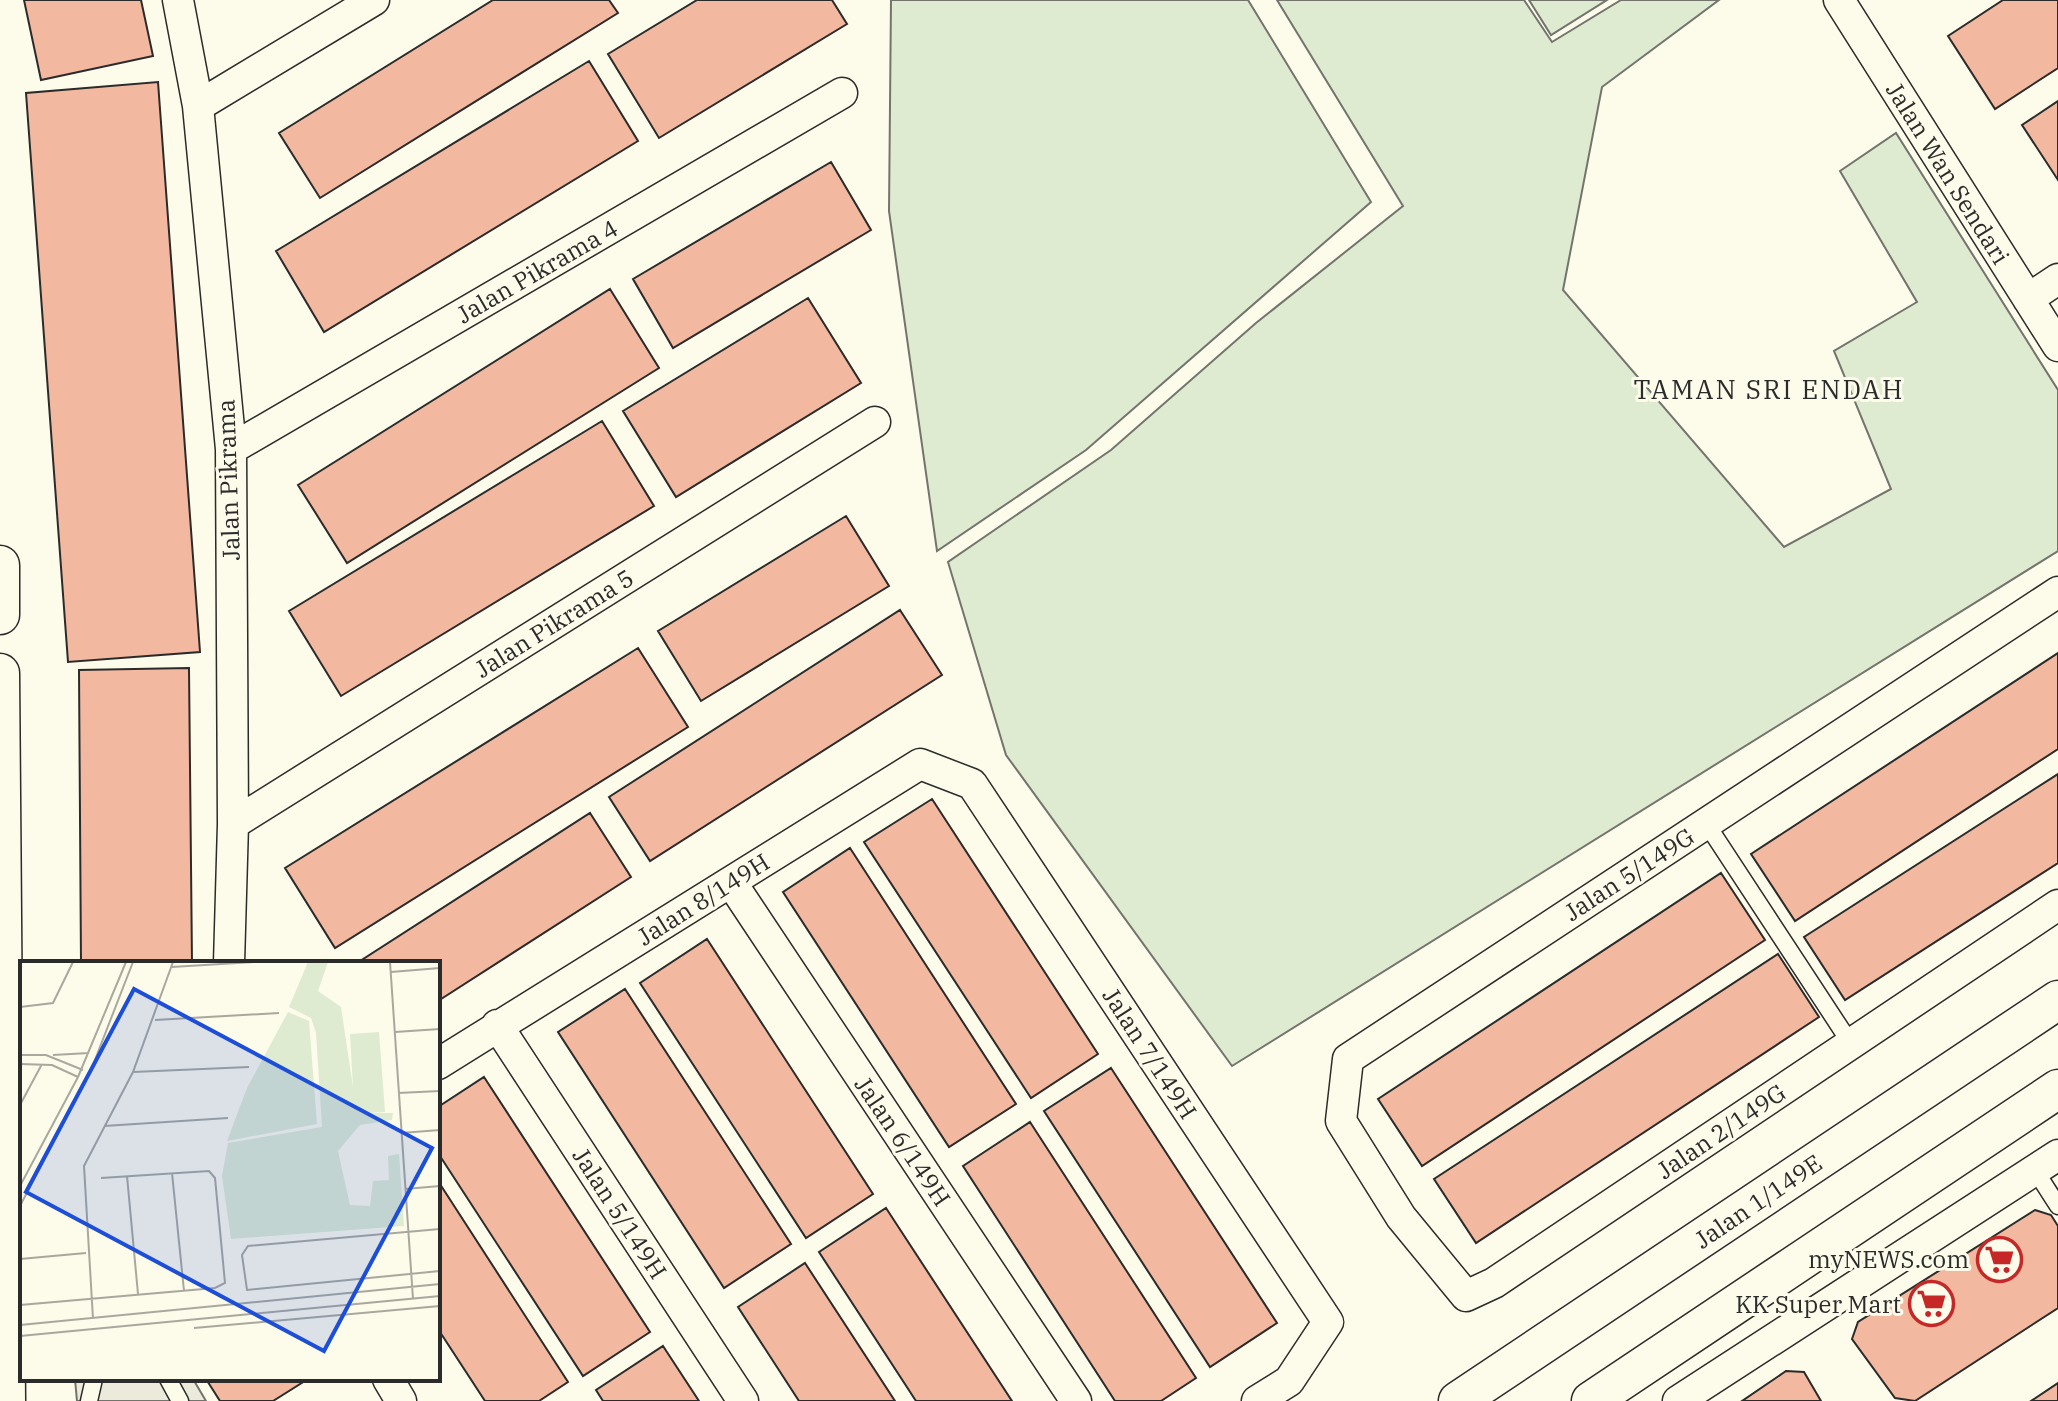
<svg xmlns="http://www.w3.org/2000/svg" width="2058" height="1401" font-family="'IBM Plex Serif',serif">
<rect width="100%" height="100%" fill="#fdfbea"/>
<path fill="#deebd1" stroke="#74746e" stroke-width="2" d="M 891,0 L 1248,0 L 1371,202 L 1086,450 L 937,551 L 889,211 Z
M 1277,0 L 1524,0 L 1552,42 L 1621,0 L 1719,0 L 1602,87 L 1563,290 L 1784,547 L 1891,489 L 1834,351 L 1917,302 L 1840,171 L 1896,133 L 2058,390 L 2058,551 L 1232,1066 L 1006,755 L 948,562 L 1111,450 L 1256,323 L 1403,206 Z
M 1529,0 L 1607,0 L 1551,35 Z"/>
<path fill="#eceadb" stroke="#74746e" stroke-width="2" d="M 75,1379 L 193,1379 L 206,1401 L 77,1401 Z"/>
<path fill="#f2b8a0" stroke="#2b2b2b" stroke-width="2" d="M 24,0 L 141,0 L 153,56 L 41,80 Z
M 493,0 L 609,0 L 618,13 L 320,198 L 279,133 Z
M 697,0 L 832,0 L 847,24 L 659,138 L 608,54 Z
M 2003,0 L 2058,0 L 2058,68 L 1995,109 L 1948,36 Z
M 589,61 L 638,141 L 324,332 L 276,251 Z
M 158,82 L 200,652 L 68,662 L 26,93 Z
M 2058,101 L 2058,180 L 2022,125 Z
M 831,162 L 871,230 L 673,348 L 633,279 Z
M 610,289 L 659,368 L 347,563 L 298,485 Z
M 808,298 L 861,383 L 676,497 L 623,411 Z
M 602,421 L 654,506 L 341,696 L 289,611 Z
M 846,516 L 889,586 L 701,701 L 658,631 Z
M 900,610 L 942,675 L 650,861 L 609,797 Z
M 638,648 L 688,727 L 335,948 L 285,868 Z
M 2058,653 L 2058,749 L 1795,921 L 1751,854 Z
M 189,668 L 192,963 L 81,963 L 79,670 Z
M 2058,774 L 2058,863 L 1845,1000 L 1804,937 Z
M 932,799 L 1098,1054 L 1031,1098 L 864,842 Z
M 590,813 L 631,877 L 438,1001 L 438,963 L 357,963 Z
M 850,848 L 1016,1104 L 949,1147 L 783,892 Z
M 1721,873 L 1765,940 L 1422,1166 L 1378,1099 Z
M 707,939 L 873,1194 L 806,1238 L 640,983 Z
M 1778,954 L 1819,1017 L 1476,1243 L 1434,1179 Z
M 625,989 L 791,1244 L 724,1288 L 558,1032 Z
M 1111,1068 L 1277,1323 L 1210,1367 L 1044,1111 Z
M 484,1077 L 650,1332 L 583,1376 L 438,1153 L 438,1107 Z
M 1030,1122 L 1196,1378 L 1161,1401 L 1115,1401 L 963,1166 Z
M 438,1181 L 568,1382 L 539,1401 L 485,1401 L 438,1329 Z
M 886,1208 L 1012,1401 L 916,1401 L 819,1252 Z
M 2035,1210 L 2051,1215 L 2058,1226 L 2058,1308 L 1915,1401 L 1895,1398 L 1852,1339 L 1858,1322 Z
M 805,1263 L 895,1401 L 799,1401 L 738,1307 Z
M 663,1346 L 699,1401 L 603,1401 L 596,1390 Z
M 1786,1371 L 1804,1372 L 1821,1401 L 1742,1401 Z
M 206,1379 L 308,1379 L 273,1401 L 220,1401 Z
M 2058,1383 L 2058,1401 L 2031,1401 Z"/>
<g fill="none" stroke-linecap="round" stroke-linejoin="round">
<defs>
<path id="service" d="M 1706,823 L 1851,1044
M 2035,1170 L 2058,1206
M 168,1379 L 180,1401
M 89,1401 L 94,1379"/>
<path id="minor" d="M 178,0 L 198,106 L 231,449 L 233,824 L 229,963
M 1839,0 L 2058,346
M 198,106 L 374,0
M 2028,299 L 2058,279
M 231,449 L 842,93
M 2058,592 L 1348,1059 L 1341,1121 L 1401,1217 L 1466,1296 L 1494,1283 L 2058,905
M 233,824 L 875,422
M 731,882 L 1076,1401
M 497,1025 L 743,1401
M 438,1064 L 920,764 L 972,784 L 1328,1322 L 1289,1381 L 1257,1401
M 388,1379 L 401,1401
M 1678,1401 L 2058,1155"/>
<path id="tertiary" d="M 0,565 L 0,615
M 0,673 L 6,1401
M 1458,1401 L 2058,1000
M 1591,1401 L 2058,1089"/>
</defs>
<use href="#service" stroke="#2b2b2b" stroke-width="19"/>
<use href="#minor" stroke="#2b2b2b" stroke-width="33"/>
<use href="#tertiary" stroke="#2b2b2b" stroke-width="41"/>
<use href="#service" stroke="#fdfbea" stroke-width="16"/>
<use href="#minor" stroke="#fdfbea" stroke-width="30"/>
<use href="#tertiary" stroke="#fdfbea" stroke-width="38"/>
</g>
<defs>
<symbol id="supermarket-ring" viewBox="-11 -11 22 22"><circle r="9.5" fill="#fdfbea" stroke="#c62828" stroke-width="1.5"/><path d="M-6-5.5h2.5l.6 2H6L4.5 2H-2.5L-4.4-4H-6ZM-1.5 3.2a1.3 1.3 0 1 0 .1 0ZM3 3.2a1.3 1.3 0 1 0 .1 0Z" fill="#c62828"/></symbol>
</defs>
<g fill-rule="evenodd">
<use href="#supermarket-ring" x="1974" y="1234" width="51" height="51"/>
<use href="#supermarket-ring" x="1906" y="1278" width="51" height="51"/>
</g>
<g text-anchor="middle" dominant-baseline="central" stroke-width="6" stroke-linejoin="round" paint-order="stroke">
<g font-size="24" fill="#2b2b2b" stroke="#fdfbea">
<text transform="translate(1948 173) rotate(58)">Jalan Wan Sendari</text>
<text transform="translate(537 271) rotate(-30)">Jalan Pikrama 4</text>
<text transform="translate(228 480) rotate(-92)">Jalan Pikrama</text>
<text transform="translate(554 623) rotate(-32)">Jalan Pikrama 5</text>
<text transform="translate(1629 874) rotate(-33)">Jalan 5/149G</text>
<text transform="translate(703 899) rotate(-32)">Jalan 8/149H</text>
<text transform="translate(1150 1053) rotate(57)">Jalan 7/149H</text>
<text transform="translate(1721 1131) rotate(-34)">Jalan 2/149G</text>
<text transform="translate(903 1141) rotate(56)">Jalan 6/149H</text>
<text transform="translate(1758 1201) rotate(-34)">Jalan 1/149E</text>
<text transform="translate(620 1213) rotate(57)">Jalan 5/149H</text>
</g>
<g font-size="24" fill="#2b2b2b" stroke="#fdfbea" text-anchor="end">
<text x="1969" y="1259">myNEWS.com</text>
<text x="1901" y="1304">KK Super Mart</text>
</g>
<g font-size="26" letter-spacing="2" fill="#2b2b2b" stroke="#fdfbea">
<text x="1769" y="389">TAMAN SRI ENDAH</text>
</g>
</g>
<g transform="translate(20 961)">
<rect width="420" height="420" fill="#fdfbea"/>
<path d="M 288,1 L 308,1 L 298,30 L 321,46 L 333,126 L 330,73 L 359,71 L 365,151 L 348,152 L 373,152 L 372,159 L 340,164 L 318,190 L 330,244 L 350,245 L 353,220 L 369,219 L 368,195 L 379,193 L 384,265 L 211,278 L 202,215 L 208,182 L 302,166 L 296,72 L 291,57 L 269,46 ZM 268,51 L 289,60 L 297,163 L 207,180 L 227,127 Z" fill="#deebd1"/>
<path fill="none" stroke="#a9a89e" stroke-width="2" d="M 370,1 L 393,338M 152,6 L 234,1M 371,11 L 420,7M 0,46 L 33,42 L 53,1M 135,59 L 259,52M 375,71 L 420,68M 0,94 L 26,94 L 63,109M 33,94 L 69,92M 0,103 L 32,104 L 58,116M 113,111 L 229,106M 378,132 L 420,130M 0,144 L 22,103M 84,165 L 208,157M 381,172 L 420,169M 152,212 L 164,330M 107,215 L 118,333M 0,225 L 58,116 L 106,1M 385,228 L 420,225M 0,245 L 71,109 L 113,1M 420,268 L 228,285 L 222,294 L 227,329 L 420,310M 0,298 L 66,292M 0,344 L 195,327 L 205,322 L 195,217 L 189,210 L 81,217M 73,358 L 64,205 L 113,111 L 153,1M 0,364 L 420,323M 174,367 L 420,345M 0,375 L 420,335"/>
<path fill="#1d4ed8" fill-opacity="0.15" stroke="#1d4ed8" stroke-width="4" d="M 114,28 L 412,187 L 304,390 L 6,231 Z"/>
<rect width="420" height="420" fill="none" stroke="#2b2b2b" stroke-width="4"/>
</g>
</svg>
